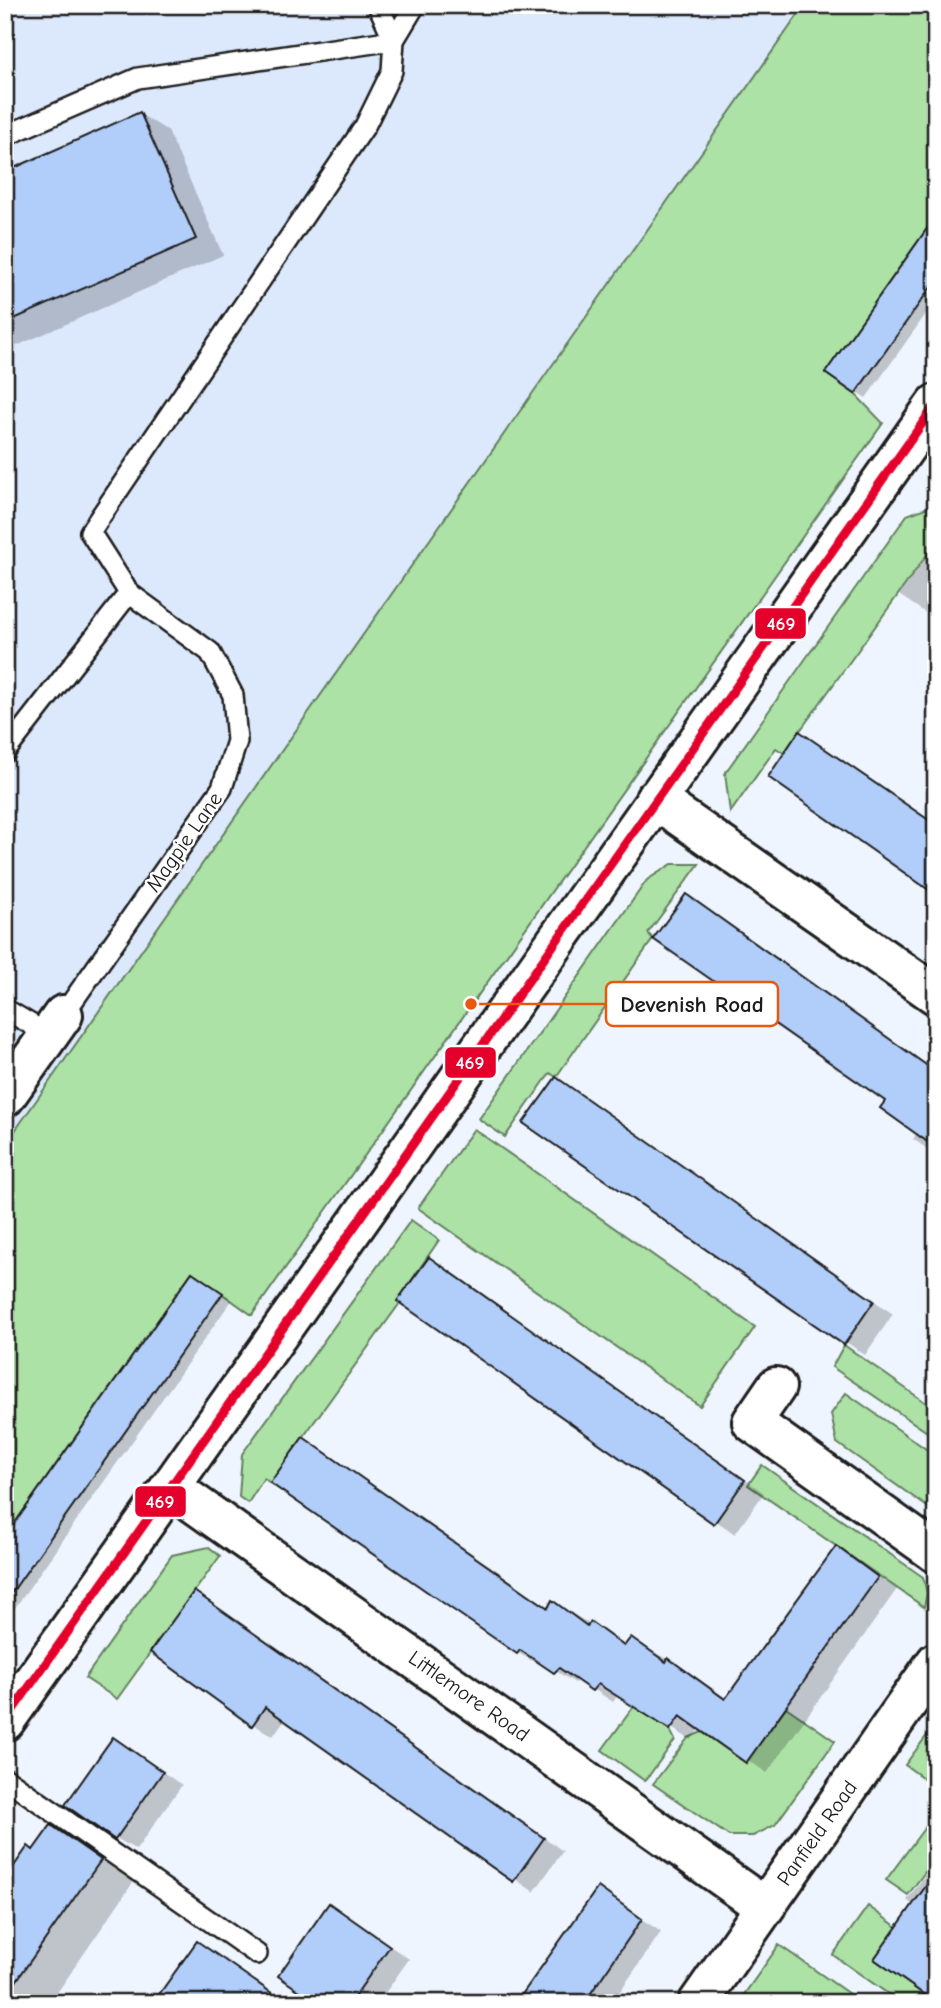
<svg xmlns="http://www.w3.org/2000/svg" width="941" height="2008" font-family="'Comic Neue',sans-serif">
<rect width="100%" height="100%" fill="#eff5fe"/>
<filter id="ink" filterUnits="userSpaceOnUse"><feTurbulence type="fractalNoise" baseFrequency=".0143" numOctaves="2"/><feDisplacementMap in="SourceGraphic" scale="14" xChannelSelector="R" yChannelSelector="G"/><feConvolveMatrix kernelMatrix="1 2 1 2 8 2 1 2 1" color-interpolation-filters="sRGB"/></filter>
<g filter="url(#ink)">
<path fill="#dce9fd" d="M 5,5 L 805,5 L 5,1145 Z"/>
<path fill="#ace2a5" stroke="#647f60" stroke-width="2" d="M 805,5 L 936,5 L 936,216 L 825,373 L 855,394 L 883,423 L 252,1315 L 192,1272 L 5,1537 L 5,1145 Z
M 936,504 L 936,539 L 931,549 L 784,753 L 776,748 L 730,813 L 725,773 L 907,515 Z
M 672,864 L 699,864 L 648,933 L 653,939 L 556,1077 L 550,1073 L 505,1137 L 479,1119 L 647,880 Z
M 474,1129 L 755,1327 L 700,1406 L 418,1208 Z
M 411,1220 L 439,1240 L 398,1300 L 400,1303 L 270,1483 L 264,1478 L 248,1503 L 239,1497 L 242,1454 Z
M 844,1345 L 936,1410 L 936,1438 L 832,1367 Z
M 846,1393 L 936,1456 L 936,1513 L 837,1443 L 831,1414 Z
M 762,1465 L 923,1577 L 927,1593 L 924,1607 L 748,1485 Z
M 209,1547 L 220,1556 L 117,1699 L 85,1678 L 172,1555 Z
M 635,1705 L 670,1730 L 675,1740 L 645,1781 L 602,1750 Z
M 786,1707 L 835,1741 L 775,1825 L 753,1836 L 729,1836 L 653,1784 L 688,1738 L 702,1732 L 746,1762 Z
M 936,1723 L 936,1787 L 905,1765 Z
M 934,1815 L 936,1857 L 908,1895 L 886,1880 Z
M 868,1906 L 897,1927 L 874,1959 L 936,2003 L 901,2003 L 833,1955 Z
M 779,1945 L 862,2003 L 738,2003 Z"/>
<path fill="#0003" d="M 140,114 L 168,131 L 223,255 L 5,351 L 5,173 Z
M 936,219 L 936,300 L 866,398 L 827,373 Z
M 931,551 L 936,554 L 936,620 L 899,595 Z
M 686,897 L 934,1070 L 930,1078 L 936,1082 L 936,1155 L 913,1139 L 917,1133 Z
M 557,1079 L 893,1314 L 865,1355 L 526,1123 Z
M 430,1259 L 764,1493 L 735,1534 L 400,1300 Z
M 203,1280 L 232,1300 L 5,1622 L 5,1540 Z
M 936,1389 L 936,1408 L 927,1401 Z
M 303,1439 L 550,1609 L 553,1602 L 626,1646 L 631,1639 L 689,1672 L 727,1699 L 836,1549 L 897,1589 L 767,1773 L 700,1728 L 691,1740 L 618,1695 L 613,1702 L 578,1679 L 575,1683 L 540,1661 L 538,1664 L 518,1653 Z
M 214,1605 L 563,1851 L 534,1892 L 285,1719 L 273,1736 L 253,1724 Z
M 113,1739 L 182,1785 L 136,1850 L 116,1838 Z
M 51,1827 L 134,1881 L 50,2003 L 5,2003 L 5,1882 Z
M 936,1860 L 936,1999 L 914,1906 L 907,1900 Z
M 598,1890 L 661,1932 L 612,2003 L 519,2003 Z
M 330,1905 L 409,1959 L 378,2003 L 320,2003 Z
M 198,1943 L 218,1955 L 287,2003 L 160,2003 Z"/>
<path fill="#b1cdfa" stroke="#1c1c1c" stroke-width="2" d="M 140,112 L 196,239 L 5,323 L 5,172 Z
M 936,216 L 936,280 L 855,394 L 825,373 Z
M 799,731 L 936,825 L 936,895 L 768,777 Z
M 686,894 L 936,1072 L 936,1148 L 880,1108 L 885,1101 L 653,939 Z
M 556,1077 L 874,1301 L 844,1345 L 523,1123 Z
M 429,1257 L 745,1480 L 714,1524 L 397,1301 Z
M 192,1272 L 223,1293 L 5,1602 L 5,1537 Z
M 303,1437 L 548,1608 L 552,1600 L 587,1626 L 591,1622 L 624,1646 L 631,1637 L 666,1662 L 668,1658 L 725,1699 L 836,1546 L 878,1577 L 746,1763 L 680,1716 L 670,1730 L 598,1684 L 592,1691 L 559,1668 L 554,1673 L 520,1650 L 517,1654 L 270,1483 Z
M 194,1591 L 544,1838 L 513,1882 L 265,1707 L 252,1726 L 150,1652 Z
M 113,1737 L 163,1772 L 115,1840 L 65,1805 Z
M 51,1825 L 101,1860 L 5,1997 L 5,1879 L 28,1846 L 33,1850 Z
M 936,1872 L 936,2003 L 874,1959 Z
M 598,1887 L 642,1919 L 584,2003 L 516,2003 Z
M 329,1903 L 390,1946 L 350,2003 L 317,2003 L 278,1976 Z
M 197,1941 L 233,1966 L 286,2003 L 153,2003 Z"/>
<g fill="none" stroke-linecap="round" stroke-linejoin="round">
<defs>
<path id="service" d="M 5,136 L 138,78 L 394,40 L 415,5
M 5,752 L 129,593 L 90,532 L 365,126 L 392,71 L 394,40 L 378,5
M 5,1009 L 49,1035
M 63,1015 L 222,788 L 237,741 L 233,695 L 210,652 L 129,593
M 5,1778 L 257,1954"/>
<path id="minor" d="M 655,799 L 936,995
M 5,1097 L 63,1015
M 776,1387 L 752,1422 L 936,1553
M 171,1487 L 765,1907
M 5,1721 L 936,404
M 698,2003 L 936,1662"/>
</defs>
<use href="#service" stroke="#1c1c1c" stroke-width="24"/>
<use href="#minor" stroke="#1c1c1c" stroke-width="44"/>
<use href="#service" stroke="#fff" stroke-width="19"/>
<use href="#minor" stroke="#fff" stroke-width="38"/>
<defs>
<path id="bus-1" d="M 5,1721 L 936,404"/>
</defs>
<use href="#bus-1" stroke="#fff" stroke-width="14"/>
<use href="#bus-1" stroke="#e4002b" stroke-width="9"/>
</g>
</g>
<g text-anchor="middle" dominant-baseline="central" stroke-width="5" stroke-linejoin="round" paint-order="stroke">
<g font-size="21" fill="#1c1c1c" stroke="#fff">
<text transform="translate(184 842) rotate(-55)">Magpie Lane</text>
<text transform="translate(469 1696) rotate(35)">Littlemore Road</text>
<text transform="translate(817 1833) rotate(-55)">Panfield Road</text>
</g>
</g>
<path fill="none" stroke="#e8590c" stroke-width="2.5" d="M471 1004L606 1004"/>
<circle fill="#e8590c" stroke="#fff" stroke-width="2.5" cx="471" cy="1004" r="7"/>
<rect fill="#fff" stroke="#e8590c" stroke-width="2.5" x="606" y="982" width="172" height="44" rx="7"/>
<g font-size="23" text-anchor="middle" font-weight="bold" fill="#1c1c1c">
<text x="692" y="1012">Devenish Road</text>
</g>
<g stroke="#fff" stroke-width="2.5">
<rect x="754" y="607" width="53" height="33" rx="7" fill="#e4002b"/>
<rect x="444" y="1046" width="53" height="33" rx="7" fill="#e4002b"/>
<rect x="134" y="1485" width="53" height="33" rx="7" fill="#e4002b"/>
</g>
<g font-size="19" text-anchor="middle" font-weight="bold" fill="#fff">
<text x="781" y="630">469</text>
<text x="470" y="1069">469</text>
<text x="160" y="1508">469</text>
</g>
<rect width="941" height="2008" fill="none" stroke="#fff" stroke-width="28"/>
<rect x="14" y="14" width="913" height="1980" fill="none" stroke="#1c1c1c" stroke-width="2.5" filter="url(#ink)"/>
</svg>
